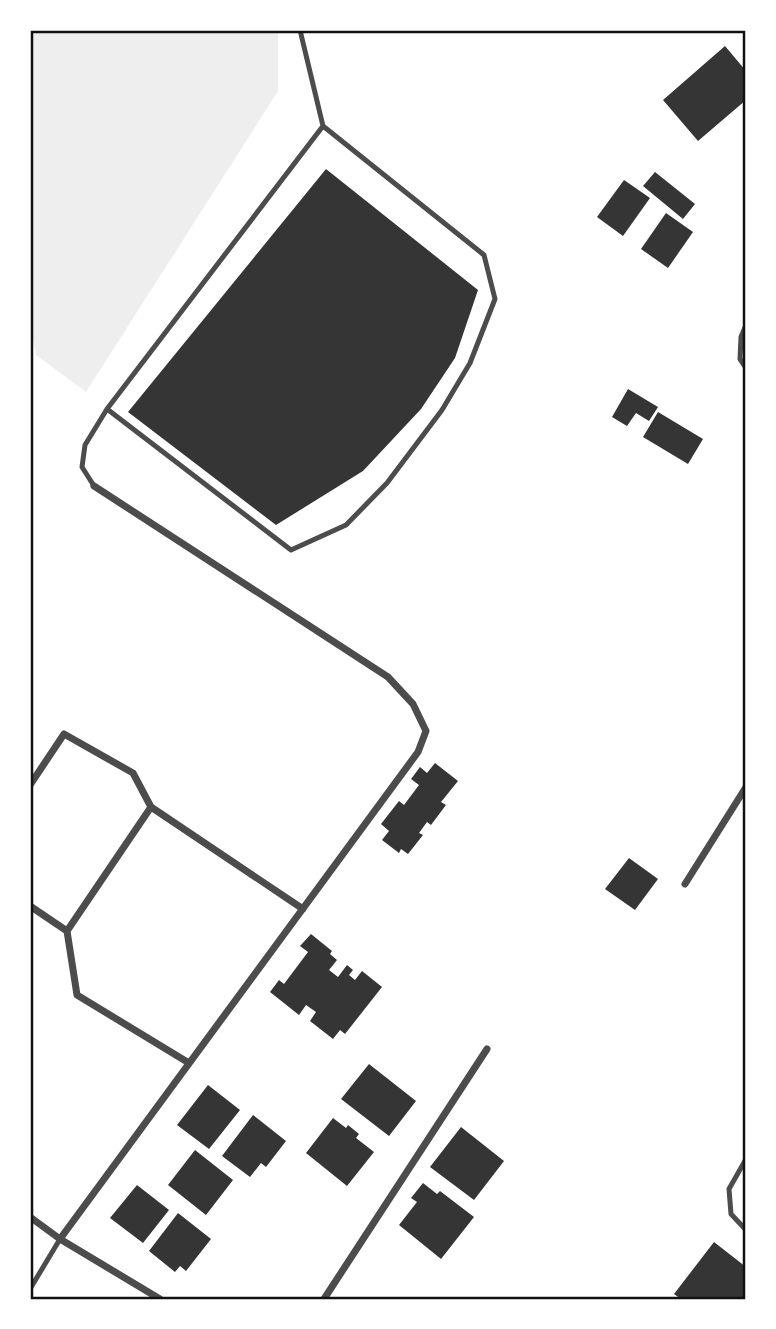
<svg xmlns="http://www.w3.org/2000/svg" width="776" height="1329" font-family="'Asap Condensed',sans-serif">
<rect width="100%" height="100%" fill="#fff"/>
<path fill="#eee" d="M 30,30 L 275,30 L 278,33 L 278,91 L 86,392 L 36,355 L 30,322 Z"/>
<path fill="#353535" d="M 725,46 L 746,71 L 746,100 L 698,141 L 663,100 Z
M 326,169 L 478,290 L 455,358 L 421,409 L 363,471 L 276,525 L 128,412 Z
M 655,172 L 695,204 L 683,219 L 643,186 Z
M 624,180 L 650,198 L 623,236 L 597,217 Z
M 666,213 L 693,232 L 668,268 L 641,249 Z
M 628,389 L 658,407 L 649,421 L 636,413 L 627,426 L 612,417 Z
M 658,412 L 703,439 L 688,464 L 643,437 Z
M 435,763 L 458,781 L 441,802 L 446,805 L 431,825 L 427,822 L 419,833 L 423,835 L 408,854 L 401,849 L 399,853 L 382,840 L 389,831 L 381,824 L 399,801 L 404,805 L 419,785 L 411,779 L 420,767 L 427,773 Z
M 629,858 L 658,879 L 635,910 L 605,889 Z
M 311,934 L 332,951 L 330,954 L 337,960 L 329,970 L 338,977 L 347,965 L 353,970 L 349,975 L 355,980 L 362,971 L 382,987 L 345,1034 L 340,1030 L 333,1039 L 310,1021 L 316,1012 L 306,1005 L 299,1015 L 270,992 L 279,980 L 284,984 L 308,952 L 300,946 Z
M 369,1064 L 416,1101 L 389,1136 L 341,1099 Z
M 208,1085 L 240,1110 L 209,1149 L 177,1125 Z
M 253,1115 L 286,1141 L 266,1167 L 261,1163 L 250,1177 L 222,1156 Z
M 333,1118 L 346,1128 L 348,1125 L 359,1134 L 356,1138 L 374,1152 L 347,1186 L 306,1153 Z
M 461,1127 L 504,1161 L 474,1200 L 430,1167 Z
M 195,1150 L 233,1180 L 206,1215 L 168,1185 Z
M 423,1183 L 437,1194 L 440,1191 L 474,1217 L 441,1259 L 399,1225 L 417,1202 L 411,1198 Z
M 137,1185 L 169,1210 L 143,1243 L 110,1218 Z
M 178,1213 L 211,1239 L 186,1271 L 180,1266 L 175,1272 L 149,1251 Z
M 714,1242 L 746,1267 L 746,1296 L 744,1299 L 681,1299 L 674,1294 Z"/>
<g fill="none" stroke-linecap="round" stroke-linejoin="round">
<path stroke="#4c4c4c" stroke-width="5" d="M 746,325 L 741,337 L 740,359 L 746,368
M 107,409 L 291,550 L 346,525 L 387,483 L 442,410 L 470,363 L 495,299 L 484,255 L 323,126 L 300,30
M 94,486 L 82,467 L 85,445 L 107,409 L 323,126
M 746,1159 L 729,1189 L 731,1214 L 746,1230
M 30,1289 L 60,1239"/>
<path stroke="#4c4c4c" stroke-width="7" d="M 30,785 L 64,734 L 133,773 L 151,807 L 303,909
M 685,884 L 746,787
M 30,906 L 67,931 L 77,995 L 189,1063
M 67,931 L 151,807
M 30,1217 L 60,1239 L 160,1299
M 60,1239 L 418,752 L 426,731 L 413,704 L 388,677 L 94,486
M 324,1299 L 487,1049"/>
</g>
<rect width="776" height="1329" fill="none" stroke="#ffffff" stroke-width="63"/>
<rect x="32" y="32" width="712" height="1266" fill="none" stroke="#111" stroke-width="2.5"/>
</svg>
